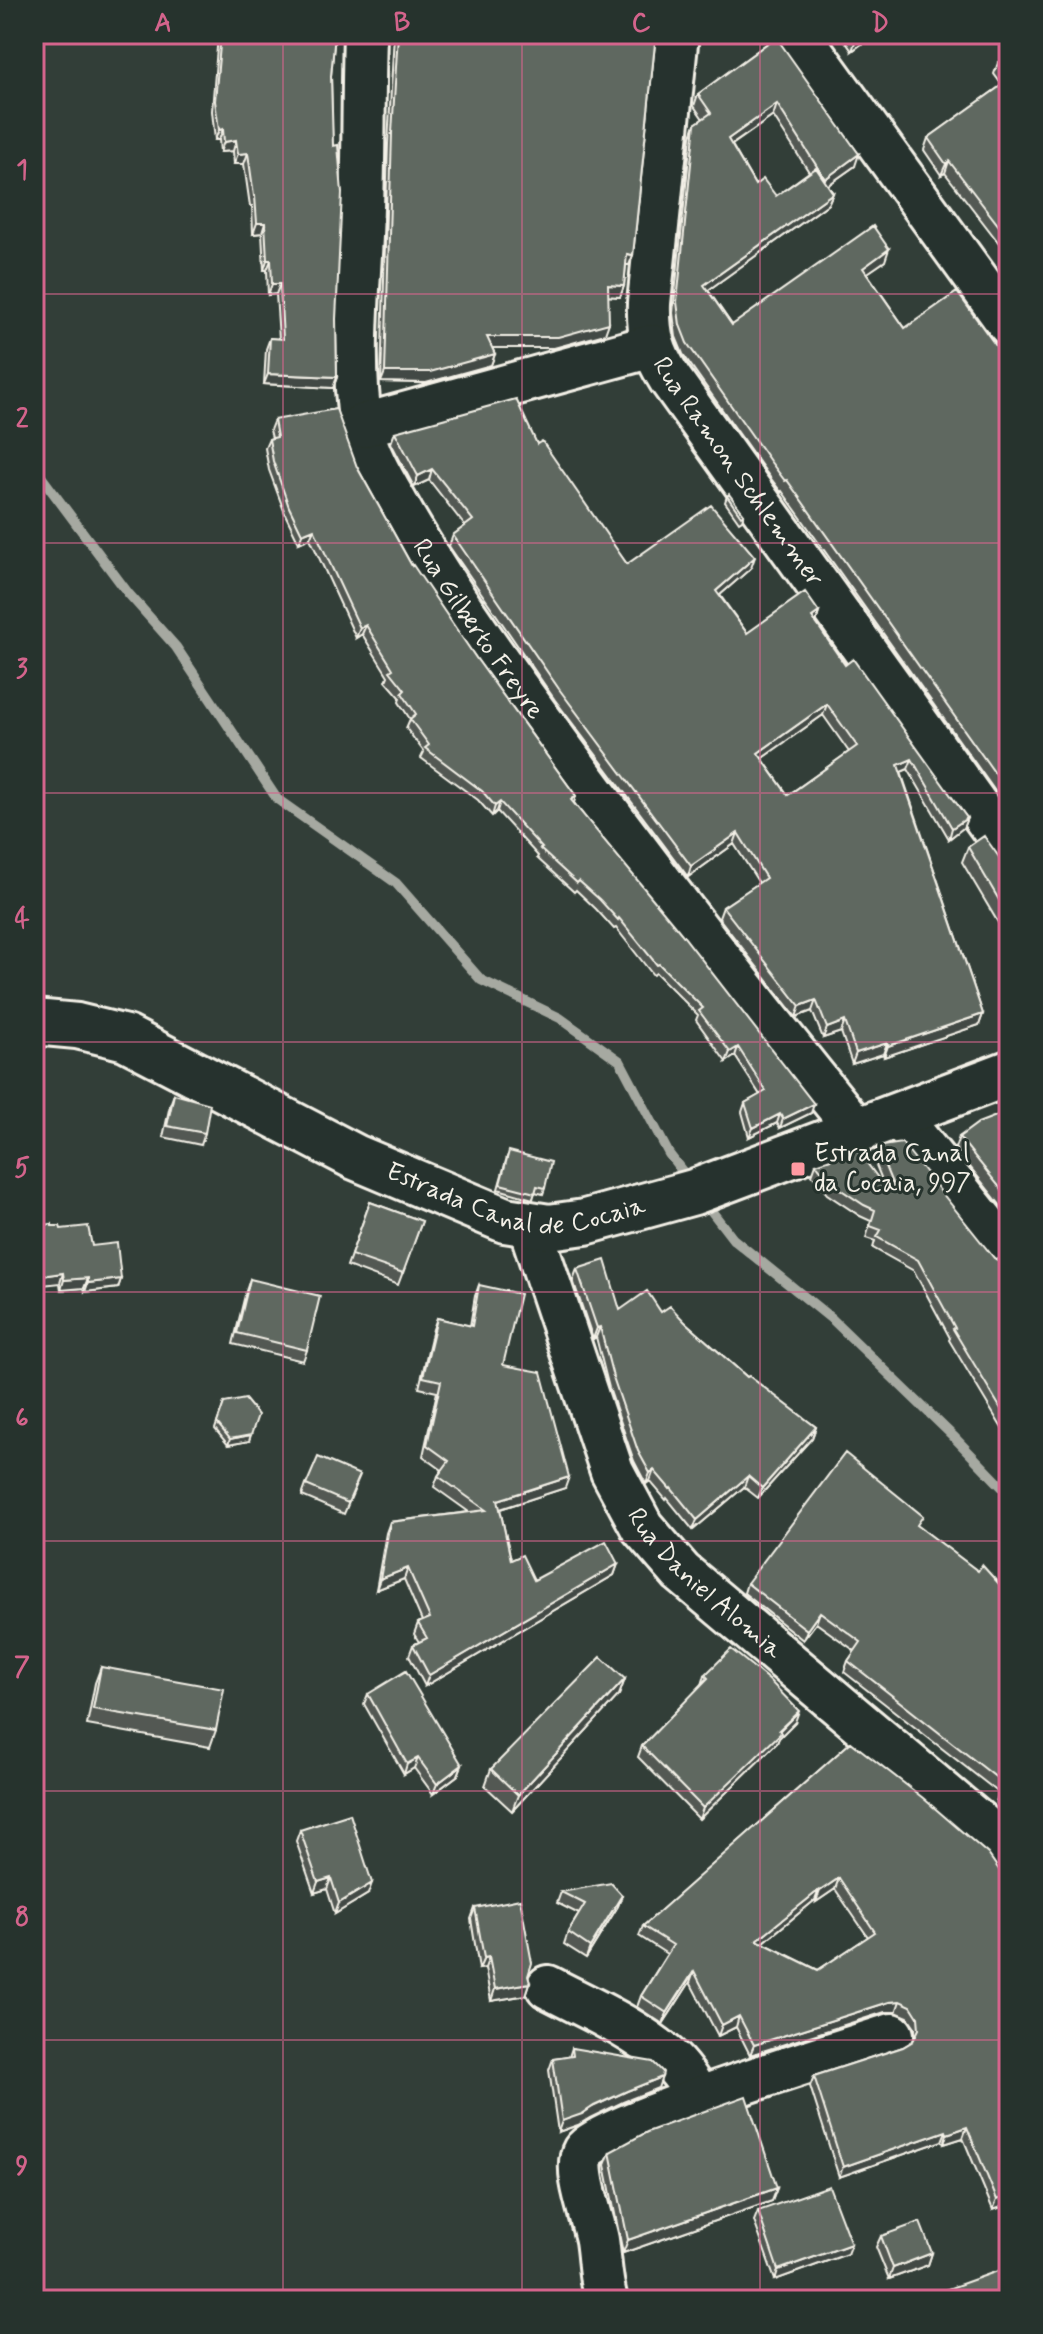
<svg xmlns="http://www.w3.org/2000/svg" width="1043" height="2334" font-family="Mynerve,sans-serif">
<rect width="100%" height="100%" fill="#323e38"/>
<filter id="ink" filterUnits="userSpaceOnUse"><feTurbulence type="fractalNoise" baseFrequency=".0125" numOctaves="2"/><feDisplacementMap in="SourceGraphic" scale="16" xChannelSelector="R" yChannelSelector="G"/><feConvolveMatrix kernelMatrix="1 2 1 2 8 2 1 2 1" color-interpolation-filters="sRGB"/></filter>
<g filter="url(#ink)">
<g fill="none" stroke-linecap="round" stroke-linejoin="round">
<path stroke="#a6a9a1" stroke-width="10" d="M 34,467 L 128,593 L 176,647 L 277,799 L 396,883 L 481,980 L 560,1018 L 620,1061 L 669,1154 L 689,1180
M 703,1200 L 733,1239 L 833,1320 L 953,1436 L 1009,1494"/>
<defs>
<g id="minor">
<path id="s1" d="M 365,34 C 363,101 364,169 361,236 C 358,297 351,363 361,425 C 366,453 383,481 397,505 C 426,557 458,605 492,653 C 608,816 730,974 856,1129"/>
<path id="s2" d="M 677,34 L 649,303 C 648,336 653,352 670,379 L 1009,851"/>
<path d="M 799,34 L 1009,324"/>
<path d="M 361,426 L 652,346"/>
<path d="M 898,1115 L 1009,1254"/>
<path id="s3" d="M 529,1224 L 612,1471 L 642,1527 L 681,1572 L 997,1838 L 1009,1852"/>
<path d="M 548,1987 C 588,2008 631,2026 666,2056 C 680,2068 690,2084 700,2100"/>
<path d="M 606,2300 C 600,2279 600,2260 597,2240 C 593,2218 573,2170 584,2151 C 600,2125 848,2049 892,2035"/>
</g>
<g id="major">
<path id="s4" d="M 34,1022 L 77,1026 L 126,1038 L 355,1157 L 505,1220 L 549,1227 L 585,1222 L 694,1192 L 1009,1073"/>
</g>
</defs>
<use href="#minor" stroke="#f4f1e8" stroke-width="48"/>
<use href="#major" stroke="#f4f1e8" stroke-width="50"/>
<use href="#minor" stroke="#26332d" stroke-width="42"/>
<use href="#major" stroke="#26332d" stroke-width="44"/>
</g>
<path fill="#525953" stroke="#f4f1e8" stroke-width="2" fill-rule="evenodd" d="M 218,34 L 335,34 L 331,76 L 337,377 L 333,388 L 264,384 L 266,349 L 270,338 L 279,339 L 276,294 L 268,295 L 267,270 L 264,270 L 262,233 L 253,234 L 252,206 L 250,206 L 244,164 L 234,164 L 233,151 L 220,152 L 219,140 L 215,140 L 212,111 Z
M 394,34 L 656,34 L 633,255 L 629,265 L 626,265 L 624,286 L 620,297 L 608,296 L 605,334 L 554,348 L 492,348 L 495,354 L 491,365 L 426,383 L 381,382 L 388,144 Z
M 840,34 L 875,34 L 852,51 Z
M 949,34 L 963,34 L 954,41 Z
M 993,34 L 1009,34 L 1009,256 L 945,173 L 941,175 L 924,150 L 928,138 L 1002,85 L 994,74 L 998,63 L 1008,56 Z
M 776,37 L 855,166 L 828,185 L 833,193 L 828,204 L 708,290 L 732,325 L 885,261 L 867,273 L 905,328 L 1009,364 L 1009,806 L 1004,799 L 1002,801 L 782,491 L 781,492 L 766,472 L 683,354 L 676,337 L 673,313 L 691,136 L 695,124 L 703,119 L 694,106 L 698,94 ZM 773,116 L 809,172 L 776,196 L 755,185 L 732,145 Z
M 274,420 L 357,467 L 412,566 L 476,658 L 576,796 L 574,803 L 811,1113 L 780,1128 L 777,1123 L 749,1137 L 742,1112 L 745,1103 L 760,1095 L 735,1056 L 726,1062 L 696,1020 L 698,1015 L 656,973 L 653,975 L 616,928 L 614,929 L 596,909 L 576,890 L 574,892 L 537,858 L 538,856 L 497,811 L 492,816 L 478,800 L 421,758 L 424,752 L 406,728 L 410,719 L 399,702 L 400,697 L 386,681 L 388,676 L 362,634 L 356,638 L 310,538 L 299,543 L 286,516 L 269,470 L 265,448 L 269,439 L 272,438 L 270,430 Z
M 395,432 L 537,444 L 627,564 L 751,568 L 720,595 L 747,633 L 819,612 L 816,623 L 845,665 L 967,818 L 963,828 L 949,839 L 908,769 L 901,772 L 983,1014 L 979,1025 L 884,1057 L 883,1054 L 852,1064 L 841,1032 L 823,1038 L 812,1011 L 796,1017 L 719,918 L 723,907 L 759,883 L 734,844 L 688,877 L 555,700 L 451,549 L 449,546 L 453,535 L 465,526 L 429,480 L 414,487 L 391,443 ZM 823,715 L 849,752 L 788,795 L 762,758 Z
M 727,496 L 744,514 L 742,520 L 739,522 L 725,502 Z
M 968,847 L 1009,871 L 1009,941 L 962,862 Z
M 174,1094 L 205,1133 L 201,1145 L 163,1137 L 170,1105 Z
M 1009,1111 L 1009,1216 L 955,1148 L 959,1137 Z
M 877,1147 L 994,1258 L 1005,1265 L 1009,1266 L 1009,1424 L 1003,1430 L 949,1340 L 950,1338 L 914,1271 L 873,1248 L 875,1241 L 866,1238 L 871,1221 L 860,1216 L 827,1194 L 812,1175 L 816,1164 L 885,1187 L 873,1158 Z
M 507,1157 L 545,1188 L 543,1194 L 535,1192 L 533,1199 L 498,1189 Z
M 370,1202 L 422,1221 L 398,1285 L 347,1266 Z
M 52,1226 L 61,1229 L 92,1246 L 121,1279 L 118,1288 L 85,1292 L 84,1288 L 61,1290 Z
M 577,1269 L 620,1310 L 661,1312 L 685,1322 L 747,1377 L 816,1427 L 812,1438 L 758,1498 L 744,1487 L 693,1530 L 667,1498 L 666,1500 L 650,1481 L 646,1484 L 634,1461 L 609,1388 L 596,1337 L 593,1339 L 573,1280 Z
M 250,1279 L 307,1350 L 303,1361 L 233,1344 L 246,1291 Z
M 479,1285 L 503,1365 L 565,1488 L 500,1509 L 511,1560 L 534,1580 L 618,1564 L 614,1575 L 425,1686 L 409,1656 L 413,1645 L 419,1642 L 414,1634 L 418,1623 L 422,1621 L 404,1579 L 376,1590 L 386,1533 L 390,1522 L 469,1512 L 434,1487 L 438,1476 L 442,1470 L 423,1456 L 437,1392 L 419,1388 L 433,1329 L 437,1318 L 470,1326 L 475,1296 Z
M 224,1403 L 249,1441 L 228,1445 L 215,1429 Z
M 306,1485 L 356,1486 L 344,1514 L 302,1496 Z
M 919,1527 L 1009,1595 L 1009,1814 L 996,1802 L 999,1793 L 844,1672 L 848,1661 L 855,1651 L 816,1623 L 803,1640 L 744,1593 L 747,1583 Z
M 101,1667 L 216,1730 L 210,1747 L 87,1725 L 95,1683 Z
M 705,1675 L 795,1722 L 779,1738 L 777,1743 L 699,1819 L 638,1757 L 642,1746 L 702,1685 Z
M 625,1679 L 619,1695 L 512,1811 L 485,1786 L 491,1769 Z
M 368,1694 L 462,1765 L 458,1775 L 433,1794 L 414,1768 L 404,1774 L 364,1704 Z
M 851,1742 L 1009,1884 L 1009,2210 L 1007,2205 L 993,2210 L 963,2138 L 944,2144 L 942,2141 L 839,2177 L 810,2086 L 814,2076 L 903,2047 L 913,2041 L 915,2037 L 915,2027 L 908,2017 L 896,2012 L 885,2012 L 750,2055 L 736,2027 L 718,2036 L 690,1982 L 663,2024 L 637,2007 L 641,1996 L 667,1954 L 639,1936 L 643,1926 ZM 835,1889 L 868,1937 L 818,1970 L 763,1943 L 815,1900 L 816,1902 Z
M 300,1830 L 368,1894 L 335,1914 L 327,1889 L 314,1893 L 296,1841 Z
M 561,1892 L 622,1895 L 618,1906 L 586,1958 L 564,1944 L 568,1932 L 579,1914 L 557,1903 Z
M 475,1908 L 528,1976 L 530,1983 L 526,1995 L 491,2001 L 485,1968 L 479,1969 L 471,1919 Z
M 572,2048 L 658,2088 L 623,2102 L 590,2118 L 578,2125 L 558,2132 L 549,2070 L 553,2059 L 569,2057 Z
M 610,2152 L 777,2188 L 772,2201 L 623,2253 L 605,2165 Z
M 758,2211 L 847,2254 L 775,2280 L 754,2221 Z
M 881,2236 L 932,2253 L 928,2265 L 889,2279 L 876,2247 Z"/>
<path fill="#424944" stroke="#f4f1e8" stroke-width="2" d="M 863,34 L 875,34 L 852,51 L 856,39 Z
M 956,34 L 963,34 L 954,41 Z
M 777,104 L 773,116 L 724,150 L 728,139 Z
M 223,129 L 219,140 L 215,140 L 219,130 Z
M 236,140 L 233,151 L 220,152 L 224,142 Z
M 248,153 L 244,164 L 234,164 L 238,154 Z
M 859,154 L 855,166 L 821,190 L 825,179 Z
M 949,161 L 945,173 L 941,175 L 946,164 Z
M 833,193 L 828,204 L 700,296 L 704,285 Z
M 257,223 L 265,223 L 262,233 L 253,234 Z
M 889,249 L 885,261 L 859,279 L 863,268 Z
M 627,254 L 633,255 L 629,265 L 623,265 Z
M 267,260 L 271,260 L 267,270 L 264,270 Z
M 272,284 L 280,284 L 276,294 L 268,295 Z
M 608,285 L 624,286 L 620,297 L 604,296 Z
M 609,323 L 605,334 L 554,348 L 483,348 L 487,337 Z
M 495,354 L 491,365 L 426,383 L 381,382 L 385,372 Z
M 268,374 L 337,377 L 333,388 L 264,384 Z
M 432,469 L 429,480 L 414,487 L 418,476 Z
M 314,529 L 310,538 L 299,543 L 302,534 Z
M 755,557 L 751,568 L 712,602 L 716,591 Z
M 819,612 L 816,623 L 812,617 Z
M 366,625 L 362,634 L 356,638 L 360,628 Z
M 827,704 L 823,715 L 754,764 L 758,753 Z
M 912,759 L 908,769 L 894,775 L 898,765 Z
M 500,802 L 497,811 L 492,816 L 495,806 Z
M 967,818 L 963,828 L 949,839 L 952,828 Z
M 738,833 L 734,844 L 688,877 L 691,866 Z
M 816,1000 L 812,1011 L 796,1017 L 800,1006 Z
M 983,1014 L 979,1025 L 884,1057 L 888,1046 Z
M 845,1021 L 841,1032 L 823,1038 L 827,1028 Z
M 887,1043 L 883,1054 L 852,1064 L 856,1053 Z
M 738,1047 L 735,1056 L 726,1062 L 730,1052 Z
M 814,1104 L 811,1113 L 780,1128 L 783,1119 Z
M 780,1114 L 777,1123 L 749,1137 L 753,1128 Z
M 63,1273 L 60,1283 L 34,1286 L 34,1277 Z
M 88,1278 L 84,1288 L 61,1290 L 64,1280 Z
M 121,1279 L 118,1288 L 85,1292 L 88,1283 Z
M 600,1327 L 596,1337 L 593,1339 L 597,1328 Z
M 1009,1416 L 1009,1424 L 1003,1430 L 1007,1419 Z
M 816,1427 L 812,1438 L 758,1498 L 762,1488 Z
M 251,1435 L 249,1441 L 228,1445 L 230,1439 Z
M 654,1470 L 650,1481 L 646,1484 L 650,1473 Z
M 748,1476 L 744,1487 L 693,1530 L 697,1520 Z
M 569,1477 L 565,1488 L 494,1511 L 498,1500 Z
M 618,1564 L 614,1575 L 425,1686 L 429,1675 Z
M 408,1568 L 404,1579 L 376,1590 L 380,1579 Z
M 820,1612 L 816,1623 L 803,1640 L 807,1630 Z
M 625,1679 L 619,1695 L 512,1811 L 518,1795 Z
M 799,1711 L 795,1722 L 779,1738 L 777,1743 L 699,1819 L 703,1808 Z
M 418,1758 L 414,1768 L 404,1774 L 407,1764 Z
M 462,1765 L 458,1775 L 433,1794 L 437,1784 Z
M 331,1878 L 327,1889 L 314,1893 L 318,1882 Z
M 839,1878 L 835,1889 L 816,1902 L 820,1891 Z
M 372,1883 L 368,1894 L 335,1914 L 339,1903 Z
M 819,1890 L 815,1900 L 754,1950 L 757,1940 Z
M 622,1895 L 618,1906 L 586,1958 L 590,1947 Z
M 489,1957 L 485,1968 L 479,1969 L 484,1958 Z
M 694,1971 L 690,1982 L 663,2024 L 667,2013 Z
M 530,1983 L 526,1995 L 491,2001 L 495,1989 Z
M 900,2001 L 896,2012 L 885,2012 L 750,2055 L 754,2045 L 889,2002 Z
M 739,2016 L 736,2027 L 718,2036 L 722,2025 Z
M 662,2077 L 658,2088 L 623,2102 L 590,2118 L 578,2125 L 558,2132 L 562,2121 L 627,2091 Z
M 967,2127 L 963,2138 L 944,2144 L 947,2134 Z
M 946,2131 L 942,2141 L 839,2177 L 843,2167 Z
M 777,2188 L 772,2201 L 623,2253 L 628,2240 Z
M 1009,2195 L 1007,2205 L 993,2210 L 997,2200 Z
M 851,2244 L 847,2254 L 775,2280 L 778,2270 Z
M 932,2253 L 928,2265 L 889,2279 L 893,2268 Z
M 1009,2294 L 1009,2300 L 993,2300 Z"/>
<path fill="#5f6861" stroke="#f4f1e8" stroke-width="2" fill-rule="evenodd" d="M 221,34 L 335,34 L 331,76 L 333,146 L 338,145 L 342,193 L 336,319 L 337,377 L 268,374 L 270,338 L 283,339 L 280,284 L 272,284 L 271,260 L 267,260 L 265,223 L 257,223 L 255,196 L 254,196 L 248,153 L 238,154 L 236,140 L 224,142 L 223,129 L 219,130 L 215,101 Z
M 398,34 L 656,34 L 633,255 L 627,254 L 624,286 L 608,285 L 609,323 L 558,337 L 487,337 L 495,354 L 430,372 L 385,372 L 392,133 Z
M 852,34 L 863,34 L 856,39 Z
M 776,37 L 859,154 L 825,179 L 777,104 L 728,139 L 755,185 L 763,179 L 776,196 L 816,168 L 833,193 L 704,285 L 732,325 L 873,226 L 889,249 L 863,268 L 905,328 L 957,292 L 1009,364 L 1009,789 L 1008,788 L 1006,789 L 787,480 L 785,481 L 770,461 L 687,343 L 680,325 L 677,302 L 695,124 L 711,113 L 698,94 Z
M 1009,55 L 1009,78 L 998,63 Z
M 1009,80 L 1009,239 L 949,161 L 946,164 L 928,138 Z
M 516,399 L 537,444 L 542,441 L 627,564 L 711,505 L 755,557 L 716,591 L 747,633 L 805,592 L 819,612 L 812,617 L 845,665 L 853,659 L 967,818 L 952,828 L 912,759 L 898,765 L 983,1014 L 888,1046 L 887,1043 L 856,1053 L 845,1021 L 827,1028 L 816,1000 L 800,1006 L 723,907 L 766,878 L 738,833 L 691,866 L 559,689 L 455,538 L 453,535 L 473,520 L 432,469 L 418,476 L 395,432 ZM 827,704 L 857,746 L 788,795 L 758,753 Z
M 336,409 L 357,467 L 412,566 L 413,565 L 476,658 L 576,796 L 571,800 L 681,933 L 814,1104 L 783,1119 L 780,1114 L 753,1128 L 745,1103 L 766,1091 L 738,1047 L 730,1052 L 699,1011 L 703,1008 L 659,964 L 657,965 L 619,918 L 618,920 L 600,900 L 579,881 L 577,883 L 540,849 L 542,848 L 500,802 L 495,806 L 482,791 L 425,748 L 429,745 L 410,719 L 416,714 L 402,693 L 405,690 L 390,671 L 393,669 L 366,625 L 360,628 L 314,529 L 302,534 L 289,507 L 273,461 L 269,439 L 277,437 L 274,420 Z
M 729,494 L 744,514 L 741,516 L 727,496 Z
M 984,836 L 1009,871 L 1009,917 L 968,847 Z
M 174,1094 L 210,1104 L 205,1133 L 167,1126 Z
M 1009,1111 L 1009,1199 L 959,1137 L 978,1123 Z
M 902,1143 L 994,1258 L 1005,1265 L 1009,1266 L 1009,1416 L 1007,1419 L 953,1329 L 955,1328 L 918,1260 L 877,1237 L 881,1230 L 870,1226 L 875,1210 L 864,1205 L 831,1183 L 816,1164 L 857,1150 L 888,1191 L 894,1188 L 877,1147 Z
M 509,1151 L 551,1162 L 545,1188 L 537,1186 L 535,1193 L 500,1184 Z
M 370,1202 L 422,1221 L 403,1273 L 351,1255 Z
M 34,1218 L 35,1218 L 36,1226 L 52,1224 L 52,1226 L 60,1226 L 61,1229 L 88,1226 L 92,1246 L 117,1243 L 121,1279 L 88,1283 L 88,1278 L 64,1280 L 63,1273 L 34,1277 Z
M 605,1260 L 620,1310 L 647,1291 L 661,1312 L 670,1306 L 685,1322 L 747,1377 L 749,1376 L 816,1427 L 762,1488 L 748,1476 L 697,1520 L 671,1488 L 670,1489 L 654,1470 L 650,1473 L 638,1451 L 613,1377 L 600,1327 L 597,1328 L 577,1269 Z
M 250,1279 L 320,1296 L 307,1350 L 237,1333 Z
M 479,1285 L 520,1294 L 503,1365 L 541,1372 L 569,1477 L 498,1500 L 511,1560 L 522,1555 L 534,1580 L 606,1541 L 618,1564 L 429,1675 L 413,1645 L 427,1638 L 418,1623 L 430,1618 L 408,1568 L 380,1579 L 390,1522 L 486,1510 L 438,1476 L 449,1461 L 427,1445 L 441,1381 L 423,1377 L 437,1318 L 472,1326 Z
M 245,1399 L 258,1415 L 251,1435 L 230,1439 L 217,1423 L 224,1403 Z
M 845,1453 L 923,1516 L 917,1525 L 978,1571 L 982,1565 L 1009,1595 L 1009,1800 L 1000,1791 L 1007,1786 L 848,1661 L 861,1642 L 820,1612 L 807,1630 L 747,1583 Z
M 318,1457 L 360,1475 L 348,1503 L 306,1485 Z
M 731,1649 L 769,1680 L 799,1711 L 779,1730 L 781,1733 L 703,1808 L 642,1746 L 708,1678 L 705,1675 Z
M 601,1657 L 625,1679 L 518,1795 L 491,1769 Z
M 101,1667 L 224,1689 L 216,1730 L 93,1709 Z
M 406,1671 L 462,1765 L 437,1784 L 418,1758 L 407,1764 L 368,1694 Z
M 851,1742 L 923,1798 L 988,1854 L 1009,1884 L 1009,2195 L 997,2200 L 967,2127 L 947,2134 L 946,2131 L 843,2167 L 814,2076 L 903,2047 L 913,2041 L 919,2029 L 918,2017 L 911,2006 L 900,2001 L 889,2002 L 754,2045 L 739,2016 L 722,2025 L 694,1971 L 667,2013 L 641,1996 L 673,1945 L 643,1926 ZM 839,1878 L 875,1932 L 818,1970 L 757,1940 L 819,1890 L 820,1891 Z
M 350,1814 L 372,1883 L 339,1903 L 331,1878 L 318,1882 L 300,1830 Z
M 611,1883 L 622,1895 L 590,1947 L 568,1932 L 585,1904 L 561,1892 Z
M 520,1899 L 532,1963 L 528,1976 L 530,1983 L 495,1989 L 489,1957 L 484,1958 L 475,1908 Z
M 572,2048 L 653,2062 L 663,2072 L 662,2077 L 627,2091 L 594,2106 L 582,2114 L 562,2121 L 553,2059 L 573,2056 Z
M 746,2096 L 777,2188 L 628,2240 L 610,2152 L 647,2132 Z
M 829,2186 L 851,2244 L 778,2270 L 758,2211 Z
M 920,2222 L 932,2253 L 893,2268 L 881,2236 Z
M 1009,2267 L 1009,2294 L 993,2300 L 917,2300 Z"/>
</g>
<path fill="none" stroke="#d4648c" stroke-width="2" stroke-opacity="0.55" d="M 283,34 L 283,2300M 522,34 L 522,2300M 760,34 L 760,2300M 34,294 L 1009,294M 34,543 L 1009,543M 34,793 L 1009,793M 34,1042 L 1009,1042M 34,1292 L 1009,1292M 34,1541 L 1009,1541M 34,1791 L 1009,1791M 34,2040 L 1009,2040"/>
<rect fill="#ff9aa2" stroke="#26332d" stroke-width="3" x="790" y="1161" width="16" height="16" rx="4"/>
<g text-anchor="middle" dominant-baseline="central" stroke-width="6" stroke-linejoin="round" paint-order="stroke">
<g font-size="26" fill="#f4f1e8" stroke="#26332d">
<text stroke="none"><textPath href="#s2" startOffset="466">Rua Ramon Schlemmer</textPath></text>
<text stroke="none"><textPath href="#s1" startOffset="628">Rua Gilberto Freyre</textPath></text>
<text stroke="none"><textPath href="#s4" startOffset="522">Estrada Canal de Cocaia</textPath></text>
<text stroke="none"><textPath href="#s3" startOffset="408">Rua Daniel Alomia</textPath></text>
</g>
<g font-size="26" fill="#f4f1e8" stroke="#26332d" text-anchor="start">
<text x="814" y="1154">Estrada Canal<tspan x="814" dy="30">da Cocaia, 997</tspan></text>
</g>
</g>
<rect width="1043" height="2334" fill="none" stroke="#26332d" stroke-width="88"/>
<rect x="44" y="44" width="955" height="2246" fill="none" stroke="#d4648c" stroke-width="3"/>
<g font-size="26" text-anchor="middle" font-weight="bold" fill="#d4648c">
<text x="163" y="31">A</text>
<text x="402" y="31">B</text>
<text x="641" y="31">C</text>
<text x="880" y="31">D</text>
<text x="22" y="178">1</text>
<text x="22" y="427">2</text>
<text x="22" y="677">3</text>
<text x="22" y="927">4</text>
<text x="22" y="1176">5</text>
<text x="22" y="1426">6</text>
<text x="22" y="1675">7</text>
<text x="22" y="1925">8</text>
<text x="22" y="2174">9</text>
</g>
</svg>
